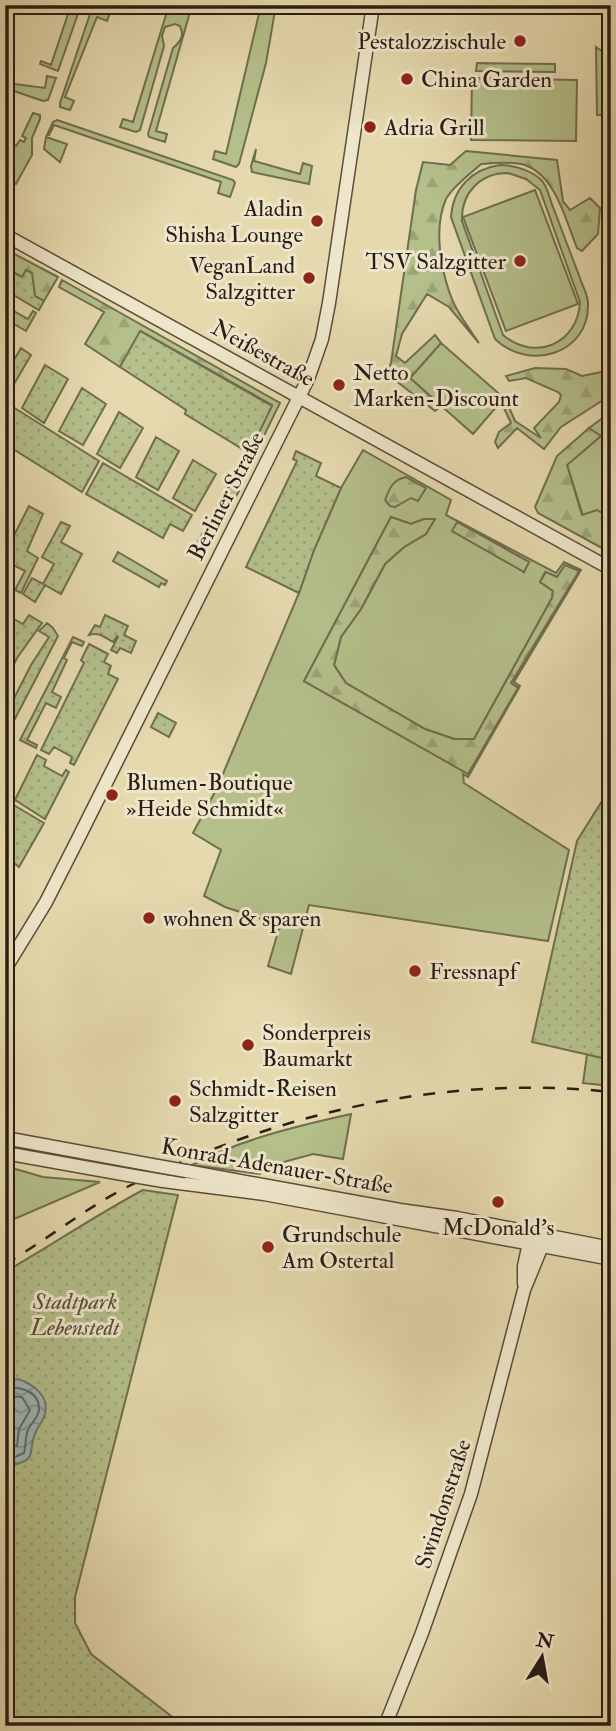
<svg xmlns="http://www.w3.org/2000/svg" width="616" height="1731" font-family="'IM FELL Double Pica',serif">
<defs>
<pattern id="forest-firs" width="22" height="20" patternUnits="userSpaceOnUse" patternTransform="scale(1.75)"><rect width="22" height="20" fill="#b4bf8a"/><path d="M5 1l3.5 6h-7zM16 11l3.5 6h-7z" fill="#9ba476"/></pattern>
<pattern id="park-dots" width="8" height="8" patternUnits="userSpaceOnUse" patternTransform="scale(1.75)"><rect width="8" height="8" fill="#b4bf8a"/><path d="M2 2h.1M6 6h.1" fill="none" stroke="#9ba476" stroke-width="1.8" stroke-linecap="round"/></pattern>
<pattern id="water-waves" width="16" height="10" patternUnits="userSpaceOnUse" patternTransform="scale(1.75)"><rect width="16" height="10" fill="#9cb7b7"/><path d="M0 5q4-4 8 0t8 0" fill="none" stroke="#7f9494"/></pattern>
</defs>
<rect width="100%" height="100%" fill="#e5d9ad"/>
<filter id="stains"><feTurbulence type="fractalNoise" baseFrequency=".00286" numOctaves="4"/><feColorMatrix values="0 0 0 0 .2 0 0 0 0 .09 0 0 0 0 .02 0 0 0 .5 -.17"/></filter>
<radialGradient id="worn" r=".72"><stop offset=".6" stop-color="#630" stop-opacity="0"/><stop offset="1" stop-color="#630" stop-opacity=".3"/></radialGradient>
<path fill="#b4bf8a" stroke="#6f6e50" stroke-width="2" fill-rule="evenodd" d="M 71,5 L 81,5 L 58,71 L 40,64 L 41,61 L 51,65 Z
M 93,5 L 101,5 L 111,10 L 107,21 L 97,17 L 65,97 L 74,101 L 70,110 L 60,107 L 60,103 Z
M 169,5 L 192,5 L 156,131 L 167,134 L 165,142 L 149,137 L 148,134 L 173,48 C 180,42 185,36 180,26 L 175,24 L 165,27 L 162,36 L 164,46 L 140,130 L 136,132 L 120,127 L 123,119 L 133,122 Z
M 261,5 L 276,5 L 266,63 L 239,164 L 236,167 L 213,159 L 215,151 L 226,154 Z
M 596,47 L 603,52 L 611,52 L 611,115 L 597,115 Z
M 5,70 L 8,71 L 6,83 L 45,88 L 47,76 L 56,78 L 48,100 L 43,101 L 5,88 Z
M 472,78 L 577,80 L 576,141 L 471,140 Z
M 33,113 L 40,115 L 40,119 L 32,138 L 32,155 L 16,184 L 5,178 L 5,140 L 16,146 L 20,140 L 24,142 L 26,138 L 22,136 Z
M 57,120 L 233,180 L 235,183 L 230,197 L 218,193 L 221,182 L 54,125 L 49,135 L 47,135 L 53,122 Z
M 46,137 L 67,144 L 60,162 L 44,149 Z
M 256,149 L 254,161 L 300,174 L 303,163 L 312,166 L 309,184 L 252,172 L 251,166 Z
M 500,165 C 514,165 534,171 543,182 C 548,189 550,200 553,207 C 562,231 571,254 580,278 C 582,285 588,295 588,303 C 590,354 529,372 495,339 L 451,217 C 453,188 472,169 500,165 ZM 508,173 L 526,179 L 540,190 L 580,302 C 578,344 535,362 503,335 L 462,221 C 461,193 480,173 508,173 Z
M 535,190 L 578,304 L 506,331 L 463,217 Z
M 441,343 L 504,398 L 473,434 L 410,378 Z
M 611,412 L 611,522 L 610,518 L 583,516 L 567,465 L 600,436 L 589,428 Z
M 363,450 L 451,500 L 446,515 L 556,573 L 564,562 L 581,570 L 514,682 L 520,686 L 468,777 L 463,774 L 464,783 L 569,850 L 548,941 L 309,905 L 291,974 L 268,966 L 280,925 L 225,907 L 204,896 L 221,850 L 193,833 L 217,788 L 299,593 L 314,550 L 341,488 ZM 391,517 L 411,524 L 424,519 L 434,520 L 426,534 L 404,547 L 385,564 L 361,609 L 341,637 L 334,665 L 346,683 L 425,729 L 454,739 L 474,739 L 552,598 L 553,591 L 540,582 L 545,572 L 557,577 L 578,571 L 511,683 L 518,687 L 468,773 L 304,681 ZM 458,522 L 529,562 L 524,571 L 524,572 Z
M 118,552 L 167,581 L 165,585 L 161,583 L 159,587 L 113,561 Z
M 587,1054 L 611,1060 L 611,1086 L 583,1083 Z
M 351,1114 L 343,1159 L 313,1154 L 262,1168 L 260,1174 L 192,1165 C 242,1139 297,1126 351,1114 Z
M 5,1166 L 43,1177 L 100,1182 L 5,1223 Z"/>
<path fill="url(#forest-firs)" stroke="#6f6e50" stroke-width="2" d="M 477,63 L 555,64 L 555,72 L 476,71 Z
M 466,151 L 557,160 L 563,201 L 570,210 L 590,198 L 600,208 L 598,234 L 582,251 L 577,248 C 566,221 556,176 525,165 C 512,161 494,163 481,164 C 470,174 453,186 446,199 C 434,226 440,264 449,291 C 455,310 468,327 479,343 L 449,307 L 427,294 L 402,334 L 396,356 L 405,363 L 435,335 L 441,343 L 410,378 L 441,406 L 435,411 L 387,374 L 391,363 L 416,190 L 423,162 L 450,165 Z
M 5,249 L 58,277 L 44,301 L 35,296 L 22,277 L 5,268 Z
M 62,280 L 280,403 L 254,456 L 249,453 L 272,405 L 141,331 L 120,367 L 85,344 L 104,312 L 59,287 Z
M 535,368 L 566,369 L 582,376 L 611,370 L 611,395 L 561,427 L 544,449 L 517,428 L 498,448 L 495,442 L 499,432 L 511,423 L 502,404 L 506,400 L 515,421 L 541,438 L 534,428 L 559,402 L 561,395 L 558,392 L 526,378 L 509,381 L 506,376 Z
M 589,428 L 601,436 L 567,465 L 582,515 L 597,510 L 610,518 L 611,553 L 538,513 L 535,507 L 557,456 Z
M 406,477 L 426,488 L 418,501 L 411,498 L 395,507 L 390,506 L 385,500 C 390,487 393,480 406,477 Z
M 391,517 L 411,524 L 424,519 L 435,519 L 426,534 L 404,547 L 385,564 L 361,609 L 341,637 L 334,665 L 346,683 L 425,729 L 454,739 L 474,739 L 552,598 L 553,591 L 540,582 L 546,572 L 557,577 L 565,565 L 579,571 L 511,683 L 518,688 L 468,774 L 304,681 Z
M 457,522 L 529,562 L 524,572 L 452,531 Z"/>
<path fill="url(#park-dots)" stroke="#6f6e50" stroke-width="2" d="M 5,268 L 22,277 L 26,270 L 32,273 L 35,296 L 44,301 L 39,310 L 5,290 Z
M 5,306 L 28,319 L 33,311 L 36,313 L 26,331 L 5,319 Z
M 140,331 L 272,406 L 249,453 L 185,414 L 186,410 L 120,367 Z
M 21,348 L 31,355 L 7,396 L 5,395 L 5,375 Z
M 45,365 L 68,379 L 44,423 L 22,408 Z
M 82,388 L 106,404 L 83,445 L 59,431 Z
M 5,402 L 99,461 L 82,492 L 5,444 Z
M 119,412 L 143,428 L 120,468 L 97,454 Z
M 156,437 L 179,451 L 158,490 L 136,477 Z
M 296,451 L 321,463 L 316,476 L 341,488 L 314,550 L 299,593 L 246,567 L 297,461 L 293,459 Z
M 193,460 L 216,474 L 195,511 L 173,498 Z
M 103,463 L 192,515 L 183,531 L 170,524 L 163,538 L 86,494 Z
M 231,483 L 239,491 L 209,546 L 198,541 Z
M 29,506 L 43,514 L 27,551 L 38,558 L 21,593 L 15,590 L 25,571 L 5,561 L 5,553 Z
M 61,522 L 70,526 L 61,542 L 82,554 L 61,594 L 45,585 L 35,602 L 23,594 L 32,578 L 43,584 L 54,564 L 42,557 Z
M 6,601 L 13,605 L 7,615 L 23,624 L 29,615 L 42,623 L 17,658 L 5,682 Z
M 105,615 L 128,626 L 124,635 L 136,641 L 131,653 L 120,648 L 117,653 L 111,650 L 118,637 L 117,636 L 113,642 C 104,637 100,632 89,635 L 95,625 L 100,627 Z
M 47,623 L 53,628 L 58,636 L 5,738 L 5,716 L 31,665 L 49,637 L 39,631 Z
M 73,637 L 84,642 L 82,646 L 72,642 L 64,658 L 67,660 L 52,692 L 61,697 L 56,708 L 46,703 L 27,740 L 37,745 L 36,748 L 20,740 Z
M 89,644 L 108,654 L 104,662 L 111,666 L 108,674 L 118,679 L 74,765 L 70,763 L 72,757 L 54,747 L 49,754 L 41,750 L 84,663 L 81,660 Z
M 158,713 L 176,723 L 169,737 L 151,727 Z
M 37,755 L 46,760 L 44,766 L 62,776 L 66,770 L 69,772 L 45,819 L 15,800 Z
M 611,800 L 611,1060 L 532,1042 L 577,841 L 602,801 Z
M 12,804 L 44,823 L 19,867 L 5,856 L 5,816 Z
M 143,1190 L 178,1195 L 75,1597 L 75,1623 L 91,1654 L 184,1726 L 22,1726 L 5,1707 L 5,1272 C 52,1245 96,1215 143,1190 Z"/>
<path fill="url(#water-waves)" stroke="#6e7976" stroke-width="2" d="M 18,1379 C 33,1384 50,1396 45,1414 C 43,1422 37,1427 35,1434 C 27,1452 39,1459 13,1465 L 5,1461 L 5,1381 Z"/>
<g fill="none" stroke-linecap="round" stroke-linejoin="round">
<path stroke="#636a66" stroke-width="2" d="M 5,1387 C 19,1387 40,1390 39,1410 C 38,1418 31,1423 28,1430 C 25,1437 26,1446 24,1453 L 15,1457 L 5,1455
M 5,1396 L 22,1397 L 30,1410 L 19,1429 L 17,1446 L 5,1447"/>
<path stroke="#6e7976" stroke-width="2.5" d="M 611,787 L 607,793 L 611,792"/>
<defs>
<path id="minor" d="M 5,235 L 611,569
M 5,969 L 46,902 L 78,839 L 308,379 L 322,339 L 329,303 L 373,5
M 5,1138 L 152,1165
M 5,1153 L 128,1175
M 186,1171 L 400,1210 L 457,1218 L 611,1248
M 163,1181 L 264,1194 L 611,1259
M 524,1284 L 524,1266 L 529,1243
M 385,1726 L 422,1633 L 471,1494 L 524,1290 L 542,1246 L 542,1235"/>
</defs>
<use href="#minor" stroke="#594c3b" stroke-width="15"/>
<use href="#minor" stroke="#eee6ca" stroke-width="12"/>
<path stroke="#2a1d15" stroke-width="2.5" stroke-dasharray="12 12" stroke-linecap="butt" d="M 5,1264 C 47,1240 84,1209 127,1187 C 277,1113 443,1074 611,1092"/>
<defs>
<path id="minor-bridge" d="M 152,1165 L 186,1171
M 128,1175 L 163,1181"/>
</defs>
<use href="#minor-bridge" stroke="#594c3b" stroke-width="15" stroke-linecap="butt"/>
<use href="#minor-bridge" stroke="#eee6ca" stroke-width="12"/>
</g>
<g fill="#8f2418" stroke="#eee6ca" stroke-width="2.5">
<circle cx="520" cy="41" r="7"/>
<circle cx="407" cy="79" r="7"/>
<circle cx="370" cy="127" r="7"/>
<circle cx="317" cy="221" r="7"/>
<circle cx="520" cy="261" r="7"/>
<circle cx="309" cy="278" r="7"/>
<circle cx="339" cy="385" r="7"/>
<circle cx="112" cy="795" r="7"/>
<circle cx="149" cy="918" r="7"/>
<circle cx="415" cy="971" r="7"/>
<circle cx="248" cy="1045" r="7"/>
<circle cx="175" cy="1101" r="7"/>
<circle cx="498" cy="1202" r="7"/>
<circle cx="268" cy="1247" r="7"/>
</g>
<g text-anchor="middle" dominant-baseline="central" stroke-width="6" stroke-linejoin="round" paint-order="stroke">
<g font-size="23" fill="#2a1d15" stroke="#eee6ca" text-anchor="start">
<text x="506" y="41" text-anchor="end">Pestalozzischule</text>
<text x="421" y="79">China Garden</text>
<text x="384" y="127">Adria Grill</text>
<text x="303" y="208" text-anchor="end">Aladin<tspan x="303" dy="26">Shisha Lounge</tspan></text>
<text x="506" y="261" text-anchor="end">TSV Salzgitter</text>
<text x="295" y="265" text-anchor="end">VeganLand<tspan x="295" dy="26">Salzgitter</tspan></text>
<text x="353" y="372">Netto<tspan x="353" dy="26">Marken-Discount</tspan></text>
<text x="126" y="782">Blumen-Boutique<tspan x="126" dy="26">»Heide Schmidt«</tspan></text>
<text x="163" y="918">wohnen &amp; sparen</text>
<text x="429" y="971">Fressnapf</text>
<text x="262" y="1032">Sonderpreis<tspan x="262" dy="26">Baumarkt</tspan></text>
<text x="189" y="1088">Schmidt-Reisen<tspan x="189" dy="26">Salzgitter</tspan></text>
<text x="498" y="1227" text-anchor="middle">McDonald's</text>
<text x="282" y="1234">Grundschule<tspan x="282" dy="26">Am Ostertal</tspan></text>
</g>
<g font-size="23" fill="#2a1d15" stroke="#eee6ca">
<text transform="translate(263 353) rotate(29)">Neißestraße</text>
<text transform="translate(226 496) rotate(-63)">Berliner Straße</text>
<text transform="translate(277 1166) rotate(10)">Konrad-Adenauer-Straße</text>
<text transform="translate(443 1504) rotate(-72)">Swindonstraße</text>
</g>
<g font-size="23" font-style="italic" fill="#534e38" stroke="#eee6ca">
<text x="75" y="1301">Stadtpark<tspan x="75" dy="26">Lebenstedt</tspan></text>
</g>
</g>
<rect width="616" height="1731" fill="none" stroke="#e5d9ad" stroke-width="28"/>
<rect x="7" y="7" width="602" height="1717" fill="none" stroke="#2a1d15" stroke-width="3.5"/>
<rect x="14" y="14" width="588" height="1703" fill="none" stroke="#2a1d15" stroke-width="2"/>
<g transform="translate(542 1657) rotate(11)" stroke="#eee6ca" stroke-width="5" paint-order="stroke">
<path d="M0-5L12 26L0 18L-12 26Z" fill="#2a1d15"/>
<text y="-10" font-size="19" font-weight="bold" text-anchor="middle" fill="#2a1d15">N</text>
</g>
<rect width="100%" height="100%" filter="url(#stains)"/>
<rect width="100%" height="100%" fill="url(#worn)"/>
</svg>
